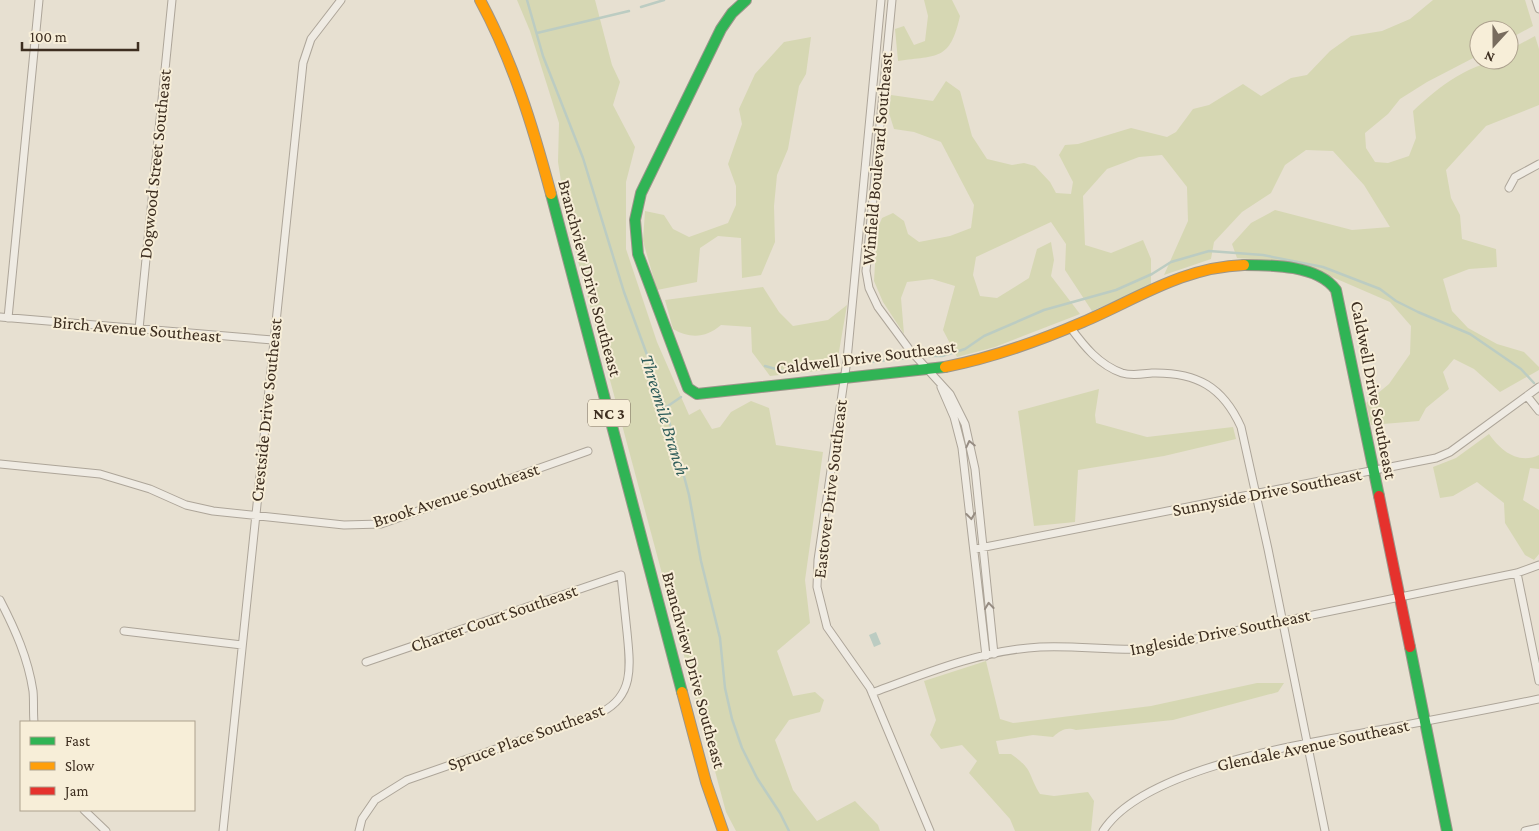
<svg xmlns="http://www.w3.org/2000/svg" width="1539" height="831" font-family="'Crimson Pro',serif">
<rect width="100%" height="100%" fill="#e7e0d1"/>
<path fill="#d6d7b3" d="M 517,0 L 595,0 L 612,65 L 620,82 L 613,105 L 635,147 L 626,182 L 626,249 L 657,342 L 689,415 L 700,409 L 712,429 L 720,427 L 731,412 L 751,401 L 769,408 L 776,445 L 823,452 L 805,580 L 810,623 L 777,651 L 793,696 L 815,692 L 824,700 L 820,712 L 789,720 L 775,740 L 793,790 L 817,821 L 855,801 L 878,825 L 880,831 L 736,831 L 726,812 L 567,220 L 558,162 L 559,123 L 530,31 Z
M 924,0 L 952,0 L 960,16 C 950,61 938,55 898,61 L 895,29 L 904,26 L 914,45 L 925,41 L 928,16 Z
M 1433,0 L 1525,0 L 1533,26 L 1509,39 L 1509,30 L 1479,30 L 1479,55 L 1427,82 L 1400,99 L 1388,114 L 1365,133 L 1366,148 L 1375,162 L 1388,163 L 1409,156 L 1416,138 L 1413,111 C 1438,87 1473,60 1509,60 L 1509,50 L 1535,36 L 1539,49 L 1539,105 L 1486,126 L 1446,170 L 1451,198 L 1460,215 L 1462,239 L 1496,249 L 1497,267 L 1469,269 L 1443,279 L 1452,311 L 1468,328 L 1497,344 L 1524,352 L 1539,367 L 1539,370 L 1500,392 L 1474,369 L 1454,359 L 1443,372 L 1449,389 L 1426,408 L 1419,421 L 1371,425 L 1366,403 L 1389,384 L 1410,354 L 1411,326 L 1390,302 L 1316,270 L 1267,260 L 1237,258 L 1232,244 L 1251,223 L 1275,210 L 1352,230 L 1390,227 L 1364,185 L 1333,151 L 1306,150 L 1285,165 L 1271,193 L 1242,212 L 1214,242 L 1211,259 L 1164,275 L 1188,221 L 1187,187 L 1162,155 L 1139,157 L 1107,169 L 1083,196 L 1085,245 L 1111,253 L 1143,240 L 1151,259 L 1151,285 L 1092,311 L 1065,270 L 1066,244 L 1051,222 L 976,257 L 973,275 L 980,296 L 997,298 L 1029,278 L 1037,249 L 1051,242 L 1054,260 L 1051,276 L 1080,314 L 995,347 L 957,357 L 943,330 L 955,286 L 932,279 L 907,282 L 901,298 L 904,334 L 883,302 L 874,281 L 877,230 L 882,218 L 893,213 L 904,221 L 908,234 L 919,242 L 950,236 L 971,228 L 974,205 L 941,142 L 914,132 L 894,129 L 889,113 L 891,95 L 933,101 L 946,81 L 960,91 L 972,136 L 987,159 L 1012,165 L 1024,163 L 1035,166 L 1050,182 L 1056,193 L 1071,194 L 1073,182 L 1059,155 L 1065,145 L 1078,144 L 1131,128 L 1167,137 L 1176,132 L 1193,109 L 1209,105 L 1243,84 L 1261,96 L 1291,78 L 1307,75 L 1330,51 L 1351,36 L 1382,31 L 1410,19 Z
M 811,37 L 806,74 L 799,86 L 788,149 L 777,175 L 774,206 L 775,242 L 761,275 L 742,278 L 741,238 L 718,236 L 700,248 L 697,282 L 657,290 L 643,241 L 645,211 L 664,215 L 673,229 L 689,237 L 728,223 L 736,205 L 736,186 L 728,164 L 742,124 L 739,109 L 755,74 L 784,42 Z
M 763,287 L 779,312 L 793,326 L 828,320 L 847,305 L 836,369 L 770,376 L 752,352 L 751,327 L 721,325 C 706,338 690,339 673,329 L 665,300 Z
M 1099,389 L 1095,415 L 1096,423 L 1147,437 L 1233,427 L 1236,439 L 1164,456 L 1078,470 L 1075,522 L 1034,526 L 1018,411 Z
M 1489,434 C 1500,450 1518,465 1539,455 L 1539,469 L 1530,468 L 1523,500 L 1539,510 L 1539,554 L 1534,560 L 1525,555 L 1505,523 L 1504,503 L 1477,482 L 1453,496 L 1440,498 L 1433,467 L 1456,458 Z
M 986,661 L 1000,719 L 1013,723 L 1151,706 L 1257,683 L 1284,683 L 1278,692 L 1173,720 L 1076,730 C 1066,727 1061,730 1053,737 L 1033,735 L 996,741 L 999,754 L 1011,754 C 1034,770 1027,773 1040,794 L 1054,796 L 1088,792 L 1094,801 L 1091,831 L 1015,831 L 1010,819 L 969,773 L 977,761 L 962,745 L 941,749 L 930,735 L 936,720 L 924,681 Z"/>
<path fill="#bcccc2" d="M 876,632 L 881,644 L 874,647 L 869,635 Z"/>
<g fill="none" stroke-linecap="round" stroke-linejoin="round">
<path stroke="#bcccc2" stroke-width="2.5" d="M 527,0 L 543,56 L 583,158 L 624,292 L 657,382 L 672,431 L 689,495 L 701,561 L 720,638 L 725,688 L 732,719 L 742,748 L 757,778 L 780,813 L 789,831
M 641,7 L 664,0
M 537,33 L 629,11
M 929,356 L 942,356 L 965,349 L 984,336 L 1044,310 L 1116,290 L 1152,274 L 1171,262 L 1209,251 L 1263,255 L 1323,267 L 1380,289 L 1396,301 L 1418,312 L 1470,334 L 1521,369 L 1534,383
M 858,361 L 869,362 L 909,358
M 765,366 L 790,373 L 837,364
M 665,408 L 681,397"/>
<defs>
<path id="street" d="M 881,0 L 847,360 L 818,560 L 817,587 L 827,627 L 870,688 L 930,831
M 892,0 L 866,271 L 869,288 L 878,307 L 909,349 L 950,394 L 965,424 L 975,469 L 994,654
M 1536,0 L 1539,9
M 1509,188 L 1515,177 L 1539,164
M 0,317 L 273,340
M 8,318 L 39,0
M 1070,327 C 1084,346 1099,365 1122,373 C 1132,376 1142,374 1152,373 C 1197,372 1223,387 1241,427 L 1268,549 L 1325,831
M 139,329 L 172,0
M 941,387 L 954,417 L 962,448 L 986,656
M 1527,396 L 1539,411
M 0,464 L 100,474 L 150,489 L 186,505 L 213,511 L 344,525 L 381,524 L 588,451
M 975,549 L 1436,458 L 1450,452 L 1539,387
M 1517,573 L 1539,681
M 0,600 C 15,629 28,658 33,691 C 34,701 33,712 34,722
M 124,631 L 242,645
M 872,693 C 926,673 982,650 1040,647 C 1076,645 1111,651 1147,649 L 1517,573 L 1539,565
M 84,810 L 106,831
M 223,831 L 303,63 L 311,39 L 341,0
M 359,831 L 362,819 L 375,800 L 407,780 L 602,712 C 635,695 630,664 627,632 C 625,613 623,594 621,575 L 366,662
M 1103,831 C 1144,767 1308,743 1379,730 C 1432,720 1486,710 1539,699
M 1525,831 L 1539,828"/>
<path id="fast" d="M 746,0 L 732,13 L 721,29 L 641,193 L 635,220 L 638,254 L 688,388 L 697,394 L 945,367
M 551,194 L 682,692
M 1244,265 C 1272,265 1318,265 1336,290 L 1379,496
M 1410,647 L 1447,831"/>
<path id="slow" d="M 480,0 C 513,61 533,127 551,194
M 945,367 C 991,358 1039,341 1083,322 C 1137,299 1183,267 1244,265
M 682,692 L 706,782 L 723,831"/>
<path id="jam" d="M 1379,496 L 1410,647"/>
</defs>
<use href="#street" stroke="#ada599" stroke-width="9"/>
<use href="#fast" stroke="#9c958a" stroke-width="12"/>
<use href="#slow" stroke="#9c958a" stroke-width="12"/>
<use href="#jam" stroke="#9c958a" stroke-width="12"/>
<use href="#street" stroke="#efebe3" stroke-width="7"/>
<use href="#fast" stroke="#30b455" stroke-width="10"/>
<use href="#slow" stroke="#ff9f0a" stroke-width="10"/>
<use href="#jam" stroke="#e5322d" stroke-width="10"/>
</g>
<defs><path id="oneway-chevron" d="M-2-3.5L2.5 0L-2 3.5" fill="none" stroke-width="1.6" stroke-linecap="round" stroke-linejoin="round" transform="scale(1.25)"/></defs>
<g stroke="#968c82">
<use href="#oneway-chevron" transform="translate(970 444) rotate(-103)"/>
<use href="#oneway-chevron" transform="translate(971 516) rotate(83)"/>
<use href="#oneway-chevron" transform="translate(989 606) rotate(-96)"/>
</g>
<g text-anchor="middle" dominant-baseline="central" stroke-width="4" stroke-linejoin="round" paint-order="stroke">
<rect fill="#f7eed8" stroke="#756857" stroke-width="1" x="588" y="399.5" width="42" height="27" rx="4"/>
<g font-size="16" font-weight="bold" fill="#3d2e20">
<text x="609" y="413">NC 3</text>
</g>
<g font-size="18" fill="#3d2e20" stroke="#f7eed8">
<text transform="translate(877 159) rotate(-85)">Winfield Boulevard Southeast</text>
<text transform="translate(155 164) rotate(-84)">Dogwood Street Southeast</text>
<text transform="translate(590 278) rotate(75)">Branchview Drive Southeast</text>
<text transform="translate(137 329) rotate(5)">Birch Avenue Southeast</text>
<text transform="translate(866 357) rotate(-7)">Caldwell Drive Southeast</text>
<text transform="translate(1374 390) rotate(79)">Caldwell Drive Southeast</text>
<text transform="translate(266 410) rotate(-84)">Crestside Drive Southeast</text>
<text transform="translate(830 489) rotate(-83)">Eastover Drive Southeast</text>
<text transform="translate(1267 492) rotate(-11)">Sunnyside Drive Southeast</text>
<text transform="translate(456 495) rotate(-18)">Brook Avenue Southeast</text>
<text transform="translate(494 618) rotate(-19)">Charter Court Southeast</text>
<text transform="translate(1220 632) rotate(-11)">Ingleside Drive Southeast</text>
<text transform="translate(694 670) rotate(75)">Branchview Drive Southeast</text>
<text transform="translate(526 737) rotate(-20)">Spruce Place Southeast</text>
<text transform="translate(1313 745) rotate(-12)">Glendale Avenue Southeast</text>
</g>
<g font-size="19" font-style="italic" fill="#2f5d5a" stroke="#f7eed8">
<text transform="translate(665 415) rotate(73)">Threemile Branch</text>
</g>
</g>
<rect x="20" y="721" width="175" height="90" fill="#f7eed8" stroke="#ada18e"/>
<rect x="30" y="737" width="25" height="8" fill="#30b455" stroke="#ada18e"/>
<text x="65" y="746" font-size="15" fill="#3d2e20">Fast</text>
<rect x="30" y="762" width="25" height="8" fill="#ff9f0a" stroke="#ada18e"/>
<text x="65" y="771" font-size="15" fill="#3d2e20">Slow</text>
<rect x="30" y="787" width="25" height="8" fill="#e5322d" stroke="#ada18e"/>
<text x="65" y="796" font-size="15" fill="#3d2e20">Jam</text>
<g transform="translate(1494 45) rotate(201)"><circle r="24" fill="#f7eed8" stroke="#ada18e"/>
<path d="M0-4L9 19L0 12L-9 19Z" fill="#786c5e"/>
<text y="-8" font-size="14" font-weight="bold" text-anchor="middle" fill="#3d2e20">N</text>
</g>
<path d="M22 42v8h116v-8" fill="none" stroke="#3d2e20" stroke-width="2.5"/>
<text x="30" y="42" font-size="15" fill="#3d2e20" stroke="#f7eed8" stroke-width="4" paint-order="stroke">100 m</text>
</svg>
